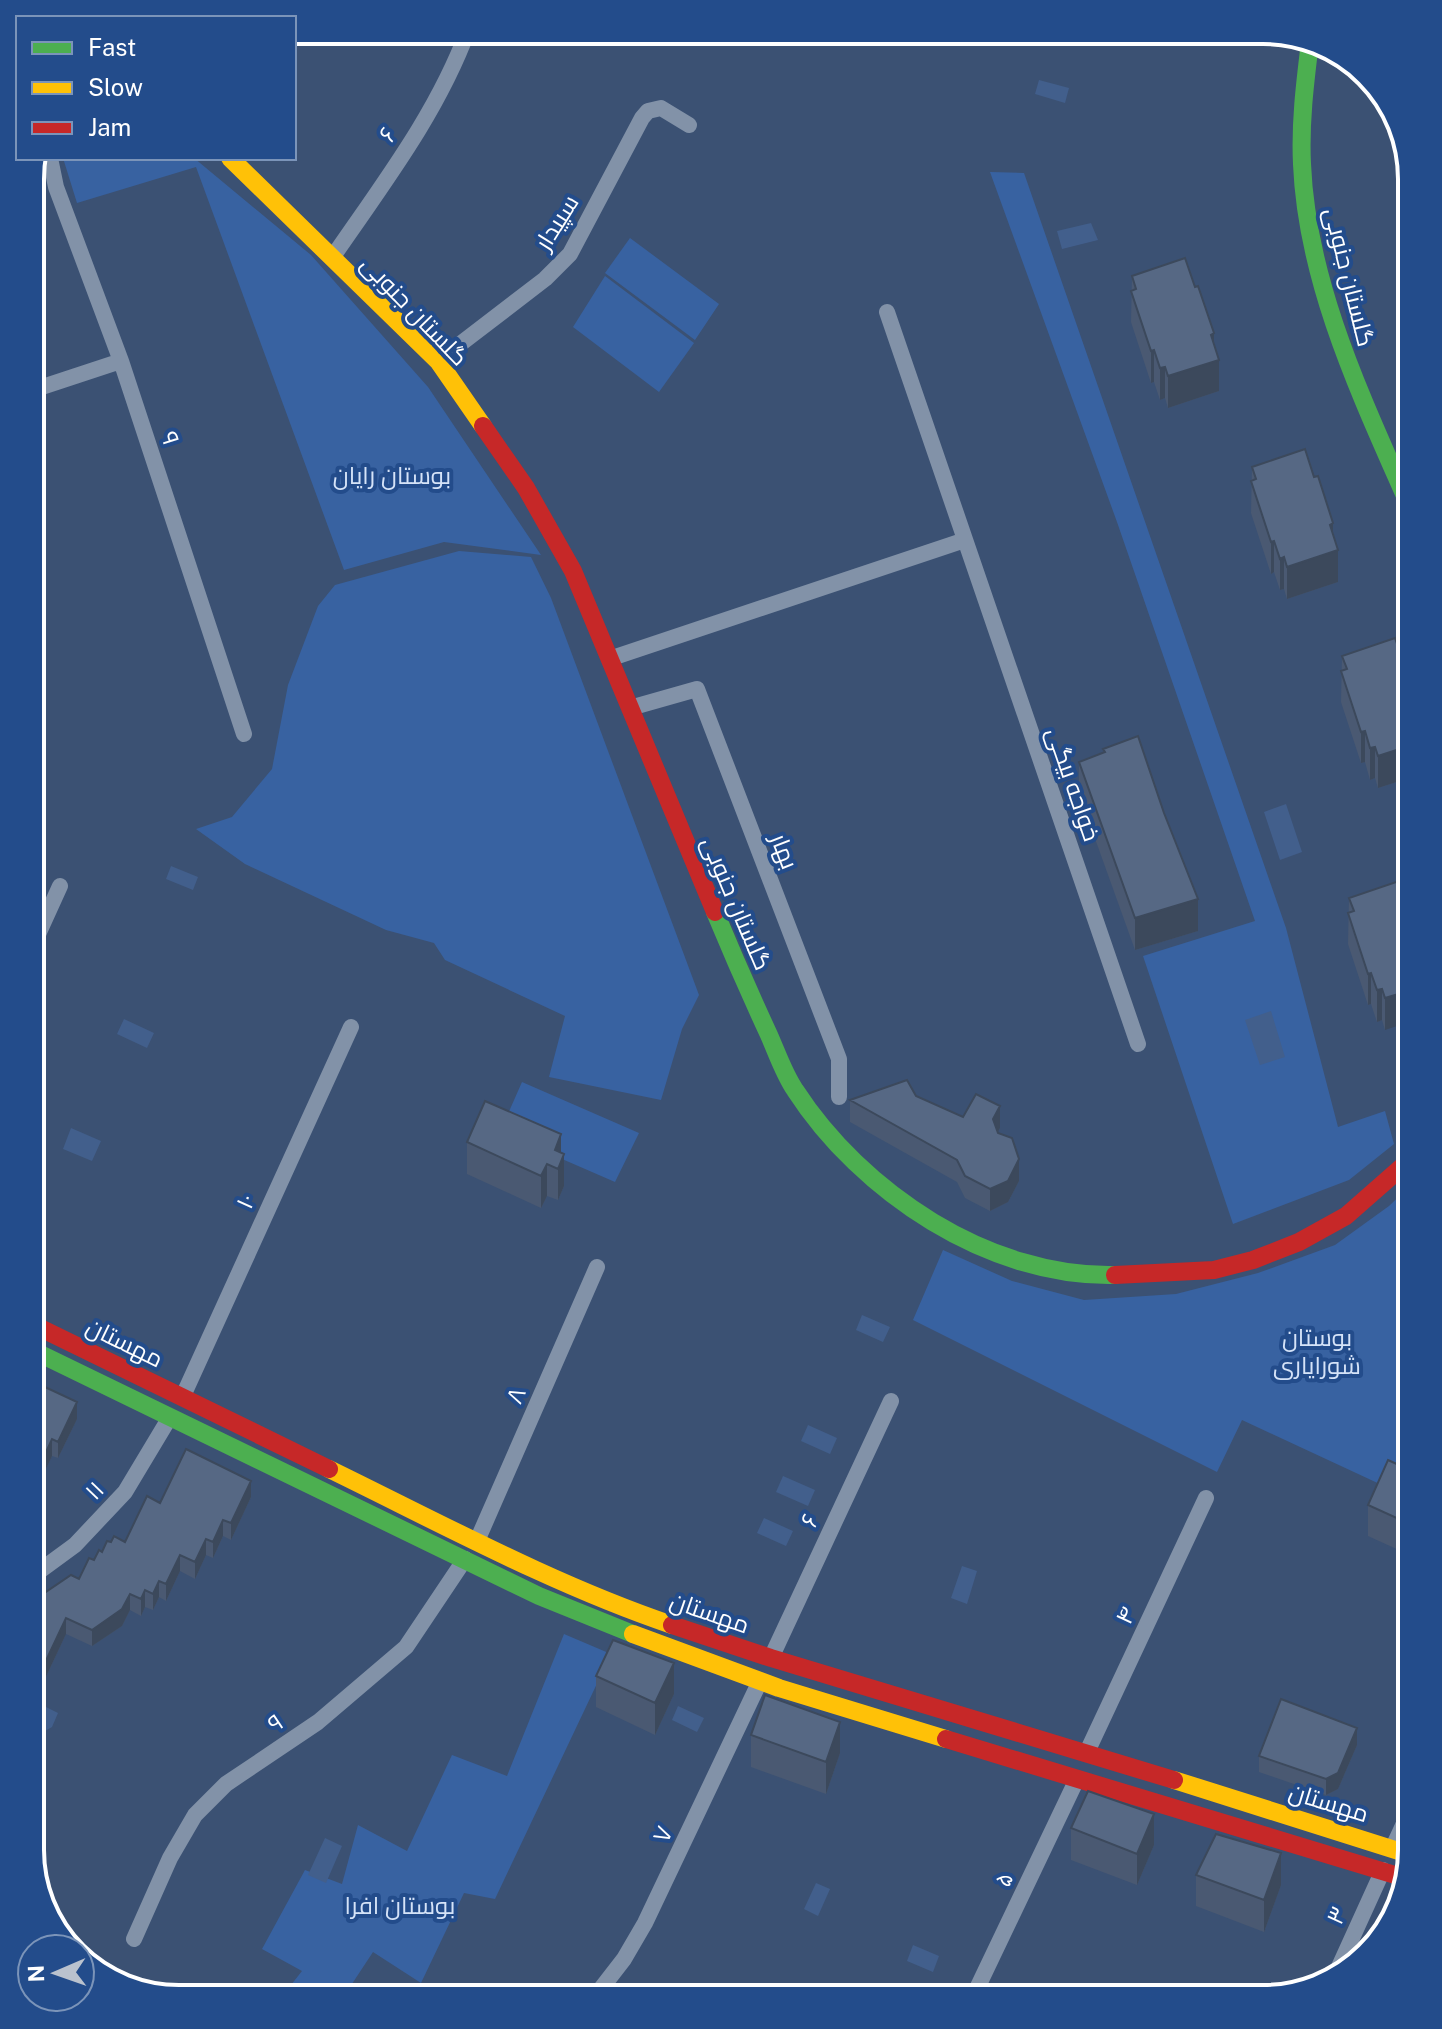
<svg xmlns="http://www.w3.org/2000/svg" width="1442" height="2029" font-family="'Public Sans',Cairo,sans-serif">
<rect width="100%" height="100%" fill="#3b5173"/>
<path fill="#3862a1" d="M 63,158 L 194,158 L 311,255 L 428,387 L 541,555 L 444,542 L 344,570 L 196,167 L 77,203 Z
M 990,172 L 1024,173 L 1286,928 L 1338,1127 L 1385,1111 L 1394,1144 L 1349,1180 L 1233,1224 L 1143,956 L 1255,921 L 1117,522 Z
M 630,238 L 719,304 L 695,340 L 605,273 Z
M 605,276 L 694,343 L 659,392 L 573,327 Z
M 459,551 L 531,557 L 551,598 L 699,995 L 682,1029 L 661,1100 L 549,1077 L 565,1016 L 445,960 L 434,943 L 386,930 L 245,864 L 196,829 L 232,817 L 272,769 L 288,685 L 318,606 L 335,585 Z
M 522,1082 L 639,1133 L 615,1182 L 500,1132 Z
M 1412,1184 L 1412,1499 L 1242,1420 L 1217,1472 L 913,1320 L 943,1250 L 1012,1281 L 1084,1300 L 1176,1294 L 1258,1273 L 1335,1245 L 1389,1206 Z
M 564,1634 L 611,1654 L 495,1899 L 464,1893 L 421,1983 L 373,1952 L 342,1999 L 280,1999 L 302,1971 L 262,1949 L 305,1870 L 342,1884 L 358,1825 L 407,1851 L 452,1755 L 507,1776 Z"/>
<path fill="#425f8c" d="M 1039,80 L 1069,88 L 1065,103 L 1035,94 Z
M 1091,223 L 1098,240 L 1062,249 L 1057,231 Z
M 1286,804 L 1302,852 L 1280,860 L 1264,812 Z
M 171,866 L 198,877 L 193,890 L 166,879 Z
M 1271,1011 L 1285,1057 L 1260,1065 L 1245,1020 Z
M 124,1019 L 154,1033 L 147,1048 L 117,1034 Z
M 71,1128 L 101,1141 L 92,1161 L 63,1149 Z
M 862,1315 L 890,1327 L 883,1342 L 856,1330 Z
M 808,1425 L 837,1438 L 830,1454 L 801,1441 Z
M 783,1476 L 815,1490 L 808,1506 L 776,1492 Z
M 764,1518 L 793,1531 L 786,1546 L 757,1533 Z
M 962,1566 L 977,1571 L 967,1604 L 951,1598 Z
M 678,1706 L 704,1718 L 697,1732 L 672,1720 Z
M 46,1707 L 58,1713 L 52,1727 L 33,1738 L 30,1723 L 41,1716 L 39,1712 Z
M 325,1838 L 342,1846 L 326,1883 L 308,1875 Z
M 816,1883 L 830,1889 L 818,1916 L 804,1909 Z
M 913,1945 L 939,1956 L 933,1972 L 907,1961 Z"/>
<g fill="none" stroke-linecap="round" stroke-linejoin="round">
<path stroke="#8292a8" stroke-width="16" d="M 1110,34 L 1111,30
M 50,158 L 56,187 L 121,361 L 244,734
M 332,258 C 382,185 437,114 468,30
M 887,312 L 1138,1044
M 438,361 L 545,279 L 570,254 L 642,118 L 648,111 L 661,108 L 689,125
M 30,391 L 121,361
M 609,659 L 965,540
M 630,708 L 697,689 L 839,1059 L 839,1097
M 30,952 L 60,886
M 183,1396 L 351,1027
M 477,1541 L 597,1267
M 30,1578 L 75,1545 L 125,1492 L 170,1417
M 771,1658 L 891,1401
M 1087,1752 L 1206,1498
M 1393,1847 L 1412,1806
M 134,1939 L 170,1858 L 195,1815 L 226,1784 L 318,1722 L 406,1647 L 465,1559
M 1333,1980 L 1383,1870
M 593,1999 L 624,1959 L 645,1923 L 760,1681
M 972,1999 L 1077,1779"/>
<path stroke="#4caf50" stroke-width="18" d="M 1310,42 C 1305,83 1300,123 1302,164 C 1307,286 1364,402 1412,512
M 715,912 C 732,953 750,994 769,1035 C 777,1053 784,1074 795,1090 C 861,1192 989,1278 1115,1275
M 30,1349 L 539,1596 L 633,1634"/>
<path stroke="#ffc107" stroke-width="18" d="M 230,158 L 438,361 L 483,426
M 329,1469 C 442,1524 554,1585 672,1625
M 633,1634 L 779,1688 L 946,1739
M 1174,1780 L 1411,1855"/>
<path stroke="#c62828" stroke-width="18" d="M 483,426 L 526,488 L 573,571 L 715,912
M 1115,1275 L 1214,1270 L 1253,1260 L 1299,1242 L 1346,1216 L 1412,1158
M 30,1323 L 329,1469
M 672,1625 L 771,1658 L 1174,1780
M 946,1739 L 1405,1878"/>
</g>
<path fill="#4a5972" d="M 1132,276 L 1214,345 L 1219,391 L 1168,408 L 1165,398 L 1160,400 L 1154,382 L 1151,383 L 1131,322 Z
M 1252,467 L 1333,536 L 1338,582 L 1287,599 L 1284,589 L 1280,590 L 1274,572 L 1271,574 L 1251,513 Z
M 1342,656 L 1405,667 L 1412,676 L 1412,777 L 1378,788 L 1375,778 L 1370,780 L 1365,762 L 1361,763 L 1341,702 Z
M 1103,749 L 1198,931 L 1135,950 L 1079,794 L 1079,762 L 1103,753 Z
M 1402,880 L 1385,1030 L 1382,1020 L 1377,1022 L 1371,1004 L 1368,1005 L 1348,944 L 1349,898 Z
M 916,1096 L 963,1117 L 1000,1128 L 998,1132 L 1019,1181 L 1008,1202 L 990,1211 L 965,1198 L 957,1182 L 850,1122 L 850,1100 Z
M 467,1142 L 561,1153 L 564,1186 L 558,1200 L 547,1196 L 541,1208 L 467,1174 Z
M 30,1380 L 77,1419 L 58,1458 L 52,1456 L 30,1503 Z
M 1412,1471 L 1412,1556 L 1368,1536 L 1368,1505 Z
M 251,1497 L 231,1540 L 223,1536 L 213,1558 L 206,1555 L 195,1579 L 180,1571 L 166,1601 L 159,1597 L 153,1610 L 145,1607 L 141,1616 L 130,1610 L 122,1626 L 92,1646 L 66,1634 L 43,1683 L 33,1678 L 30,1682 L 30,1612 L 34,1614 L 79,1579 L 111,1542 L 125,1542 L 160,1503 Z
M 596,1676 L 674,1694 L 655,1735 L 596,1707 Z
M 751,1735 L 840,1753 L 826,1794 L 751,1767 Z
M 1357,1745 L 1338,1789 L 1326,1795 L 1259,1772 L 1259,1756 Z
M 1071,1828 L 1154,1845 L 1137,1885 L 1071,1860 Z
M 1196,1875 L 1281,1885 L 1264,1932 L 1196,1906 Z"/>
<path fill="#3c495c" d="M 1214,333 L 1214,361 L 1219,360 L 1219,391 L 1168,408 L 1168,376 Z
M 1154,350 L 1154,382 L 1151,383 L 1151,351 Z
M 1165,367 L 1165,398 L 1160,400 L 1160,368 Z
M 1333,523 L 1333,552 L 1338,550 L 1338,582 L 1287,599 L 1287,567 Z
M 1274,541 L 1274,572 L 1271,574 L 1271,542 Z
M 1284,557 L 1284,589 L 1280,590 L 1280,559 Z
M 1365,731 L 1365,762 L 1361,763 L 1361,732 Z
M 1412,745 L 1412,777 L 1378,788 L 1378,756 Z
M 1375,747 L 1375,778 L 1370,780 L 1370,748 Z
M 1198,899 L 1198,931 L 1135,950 L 1135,918 Z
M 1371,973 L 1371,1004 L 1368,1005 L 1368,974 Z
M 1382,989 L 1382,1020 L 1377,1022 L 1377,990 Z
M 1412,990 L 1412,1021 L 1385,1030 L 1385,998 Z
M 1000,1106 L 1000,1128 L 993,1141 L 993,1119 Z
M 561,1134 L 561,1160 L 564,1154 L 564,1186 L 558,1200 L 558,1169 L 555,1150 Z
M 1019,1159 L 1019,1181 L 1008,1202 L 990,1211 L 990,1189 Z
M 547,1164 L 547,1196 L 541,1208 L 541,1176 Z
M 77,1402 L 77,1419 L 58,1458 L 58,1442 Z
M 52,1439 L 52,1456 L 30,1503 L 30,1487 Z
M 251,1481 L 251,1497 L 231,1540 L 231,1523 Z
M 223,1520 L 223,1536 L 213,1558 L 213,1542 Z
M 206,1539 L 206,1555 L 195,1579 L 195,1562 Z
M 180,1555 L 180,1571 L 166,1601 L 166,1584 Z
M 159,1581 L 159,1597 L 153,1610 L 153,1594 Z
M 145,1590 L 145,1607 L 141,1616 L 141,1599 Z
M 130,1594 L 130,1610 L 122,1626 L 92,1646 L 92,1630 Z
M 66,1618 L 66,1634 L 43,1683 L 43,1667 Z
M 33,1662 L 33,1678 L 30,1682 L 30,1665 Z
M 674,1663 L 674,1694 L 655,1735 L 655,1703 Z
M 840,1722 L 840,1753 L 826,1794 L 826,1762 Z
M 1357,1728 L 1357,1745 L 1338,1789 L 1326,1795 L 1326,1779 Z
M 1154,1814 L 1154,1845 L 1137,1885 L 1137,1854 Z
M 1281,1853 L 1281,1885 L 1264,1932 L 1264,1900 Z"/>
<path fill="#566884" stroke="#3c495c" stroke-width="2" d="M 1185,258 L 1195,287 L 1198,286 L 1214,333 L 1211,335 L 1219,360 L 1168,376 L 1165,367 L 1160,368 L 1154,350 L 1151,351 L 1131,291 L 1136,289 L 1132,276 Z
M 1305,449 L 1314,477 L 1318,476 L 1333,523 L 1330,525 L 1338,550 L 1287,567 L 1284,557 L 1280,559 L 1274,541 L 1271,542 L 1251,481 L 1256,479 L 1252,467 Z
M 1395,638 L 1405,667 L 1408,666 L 1412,676 L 1412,745 L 1378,756 L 1375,747 L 1370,748 L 1365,731 L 1361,732 L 1341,671 L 1347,669 L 1342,656 Z
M 1138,736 L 1164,813 L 1198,899 L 1135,918 L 1079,762 L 1105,752 L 1103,749 Z
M 1402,880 L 1412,909 L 1412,990 L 1385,998 L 1382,989 L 1377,990 L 1371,973 L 1368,974 L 1348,913 L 1354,911 L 1349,898 Z
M 907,1080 L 916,1096 L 963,1117 L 976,1094 L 1000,1106 L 993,1119 L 998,1133 L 1012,1138 L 1019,1159 L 1008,1181 L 990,1189 L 965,1176 L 957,1160 L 850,1100 Z
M 485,1101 L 561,1134 L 555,1150 L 564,1154 L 558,1169 L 547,1164 L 541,1176 L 467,1142 Z
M 30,1380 L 77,1402 L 58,1442 L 52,1439 L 30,1487 Z
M 186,1449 L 251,1481 L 231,1523 L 223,1520 L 213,1542 L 206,1539 L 195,1562 L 180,1555 L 166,1584 L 159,1581 L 153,1594 L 145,1590 L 141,1599 L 130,1594 L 122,1609 L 92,1630 L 66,1618 L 43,1667 L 33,1662 L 30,1665 L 30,1612 L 34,1614 L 43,1594 L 71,1575 L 79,1579 L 89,1558 L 94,1560 L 99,1550 L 102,1552 L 107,1541 L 111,1542 L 114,1536 L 125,1542 L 147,1496 L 160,1503 Z
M 1388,1460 L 1412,1471 L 1412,1525 L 1368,1505 Z
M 613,1640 L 674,1663 L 655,1703 L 596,1676 Z
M 765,1695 L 840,1722 L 826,1762 L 751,1735 Z
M 1281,1699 L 1357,1728 L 1338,1773 L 1326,1779 L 1259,1756 Z
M 1088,1791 L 1154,1814 L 1137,1854 L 1071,1828 Z
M 1216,1834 L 1281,1853 L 1264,1900 L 1196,1875 Z
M 1398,1904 L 1392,1924 L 1388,1929 L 1383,1926 Z"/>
<g text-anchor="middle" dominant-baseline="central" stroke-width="8" stroke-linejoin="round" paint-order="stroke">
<g font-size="24" fill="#fff" stroke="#234c8b">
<text transform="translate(387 134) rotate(-56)">۶</text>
<text transform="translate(556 222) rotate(-58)">سپیدار</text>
<text transform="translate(1350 277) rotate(76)">گلستان جنوبی</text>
<text transform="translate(415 310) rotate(46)">گلستان جنوبی</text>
<text transform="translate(171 438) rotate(72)">۹</text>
<text transform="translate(1074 784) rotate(71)">خواجه بیگی</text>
<text transform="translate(785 851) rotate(69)">بهار</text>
<text transform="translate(737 903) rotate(67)">گلستان جنوبی</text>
<text transform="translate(245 1201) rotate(-66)">۱۰</text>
<text transform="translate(125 1342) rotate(26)">مهستان</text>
<text transform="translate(515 1395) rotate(-66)">۸</text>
<text transform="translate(94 1490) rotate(-46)">۱۱</text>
<text transform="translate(809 1520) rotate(-65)">۶</text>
<text transform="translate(710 1612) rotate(19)">مهستان</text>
<text transform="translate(1125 1615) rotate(-65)">۴</text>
<text transform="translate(275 1722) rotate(-34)">۹</text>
<text transform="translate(1329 1802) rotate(17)">مهستان</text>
<text transform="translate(662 1834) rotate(-65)">۷</text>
<text transform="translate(1003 1879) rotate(-65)">۵</text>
<text transform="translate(1336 1915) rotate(-65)">۳</text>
</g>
<g font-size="24" fill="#d5e3f8" stroke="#234c8b">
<text x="392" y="475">بوستان رایان</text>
<text x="1317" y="1337">بوستان<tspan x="1317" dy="28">شورایاری</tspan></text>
<text x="400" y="1905">بوستان افرا</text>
</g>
</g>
<path d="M0 0H1442V2029H0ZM179 44H1263A135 135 0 0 1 1398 179V1850A135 135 0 0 1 1263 1985H179A135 135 0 0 1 44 1850V179A135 135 0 0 1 179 44Z" fill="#234c8b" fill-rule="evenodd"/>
<path fill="none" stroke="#fff" stroke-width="4" d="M179 44H1263A135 135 0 0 1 1398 179V1850A135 135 0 0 1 1263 1985H179A135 135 0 0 1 44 1850V179A135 135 0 0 1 179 44Z"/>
<rect x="16" y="16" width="280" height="144" fill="#234c8b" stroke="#7b94b9" stroke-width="2"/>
<rect x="32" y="42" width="40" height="12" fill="#4caf50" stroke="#7b94b9" stroke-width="2"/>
<text x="88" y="56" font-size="24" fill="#ffffff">Fast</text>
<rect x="32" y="82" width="40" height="12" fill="#ffc107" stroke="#7b94b9" stroke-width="2"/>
<text x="88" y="96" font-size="24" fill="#ffffff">Slow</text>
<rect x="32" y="122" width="40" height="12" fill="#c62828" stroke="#7b94b9" stroke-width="2"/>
<text x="88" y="136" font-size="24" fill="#ffffff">Jam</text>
<g transform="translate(56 1973) rotate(268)"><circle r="38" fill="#234c8b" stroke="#7b94b9" stroke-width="2"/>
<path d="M0-6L14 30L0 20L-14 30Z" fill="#bac2ce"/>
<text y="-12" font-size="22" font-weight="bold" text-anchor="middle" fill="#ffffff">N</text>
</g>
</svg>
